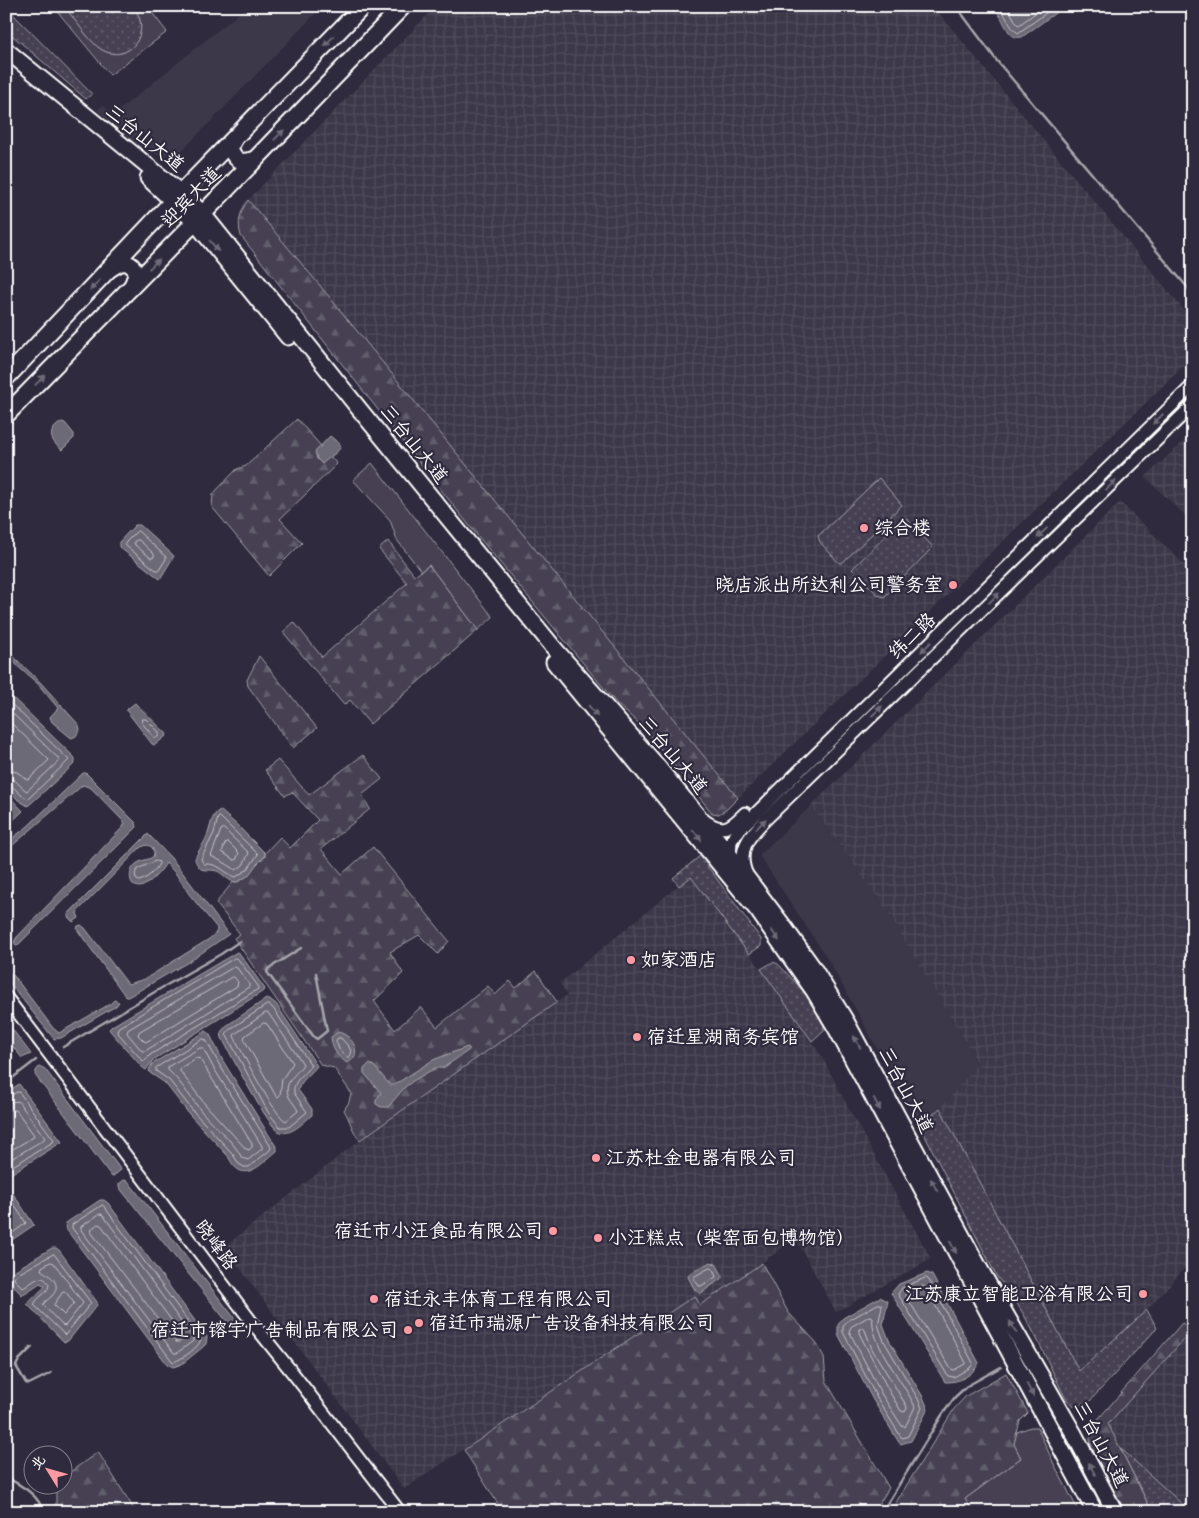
<svg xmlns="http://www.w3.org/2000/svg" width="1199" height="1518" font-family="'Comic Neue','LXGW WenKai TC',sans-serif">
<defs>
<pattern id="industrial-grid" width="8" height="8" patternUnits="userSpaceOnUse" patternTransform="scale(1.25)"><rect width="8" height="8" fill="#3c3749"/><path d="M0 4h8M4 0v8" fill="none" stroke="#504b5b"/></pattern>
<pattern id="grass-dots" width="8" height="8" patternUnits="userSpaceOnUse" patternTransform="scale(1.25)"><rect width="8" height="8" fill="#464152"/><path d="M2 2h.1M6 6h.1" fill="none" stroke="#625e6c" stroke-width="1.8" stroke-linecap="round"/></pattern>
<pattern id="forest-firs" width="22" height="20" patternUnits="userSpaceOnUse" patternTransform="scale(1.25)"><rect width="22" height="20" fill="#464152"/><path d="M5 1l3.5 6h-7zM16 11l3.5 6h-7z" fill="#625e6c"/></pattern>
</defs>
<rect width="100%" height="100%" fill="#2f2a3d"/>
<filter id="ink" filterUnits="userSpaceOnUse"><feTurbulence type="fractalNoise" baseFrequency=".02" numOctaves="2"/><feDisplacementMap in="SourceGraphic" scale="10" xChannelSelector="R" yChannelSelector="G"/><feConvolveMatrix kernelMatrix="1 2 1 2 8 2 1 2 1" color-interpolation-filters="sRGB"/></filter>
<g filter="url(#ink)">
<path fill="#3c3749" d="M 248,6 L 323,6 L 179,154 L 165,156 L 147,152 L 139,146 L 97,110 L 103,105 L 113,115 Z
M 811,806 L 884,907 L 968,1046 L 977,1064 L 940,1108 L 920,1126 L 829,961 L 759,855 Z"/>
<path fill="url(#industrial-grid)" d="M 436,6 L 933,6 L 1193,321 L 1193,357 L 738,798 L 317,282 L 248,200 Z
M 1193,433 L 1193,523 L 1145,477 Z
M 1120,502 L 1193,573 L 1193,1259 L 1147,1310 L 1079,1371 L 940,1108 L 977,1064 L 968,1046 L 884,907 L 811,806 Z
M 690,876 L 761,969 L 821,1055 L 849,1109 L 931,1259 L 836,1312 L 796,1239 L 700,1305 L 691,1298 L 404,1489 L 224,1247 L 352,1146 L 567,995 L 560,983 Z
M 1193,1329 L 1193,1512 L 1152,1512 L 1108,1424 Z"/>
<path fill="url(#grass-dots)" stroke="#a2a0a8" d="M 64,6 L 133,6 C 154,32 129,65 102,50 C 90,43 74,18 64,6 Z
M 6,7 L 92,94 L 86,99 L 6,30 Z
M 879,478 L 902,505 L 842,563 L 839,563 L 820,542 L 818,536 Z
M 905,517 L 933,547 L 884,597 L 878,595 L 852,569 Z
M 700,856 L 761,939 L 761,946 L 749,954 L 691,877 L 679,886 L 673,878 Z
M 773,962 L 778,964 L 782,968 C 795,983 825,1010 824,1030 L 812,1041 L 761,969 Z
M 940,1108 L 1079,1371 L 1147,1310 L 1157,1328 L 1090,1401 L 1082,1405 L 1074,1406 L 1066,1399 C 1045,1358 1028,1312 997,1277 L 920,1126 Z
M 1120,1448 L 1191,1512 L 1152,1512 Z"/>
<path fill="url(#forest-firs)" stroke="#a2a0a8" d="M 248,200 L 317,282 L 738,798 L 727,809 L 719,814 L 712,813 L 644,728 L 617,704 L 472,529 L 241,236 C 237,222 240,212 248,200 Z
M 297,419 L 337,464 L 280,519 L 302,543 L 269,576 L 212,507 L 213,494 L 237,469 L 246,466 Z
M 388,541 L 415,576 L 429,565 L 478,630 L 370,724 L 350,700 L 344,705 L 283,632 L 294,622 L 322,657 L 407,583 L 379,549 Z
M 259,656 L 317,728 L 293,748 L 248,686 L 247,680 Z
M 363,755 L 382,779 L 362,795 L 370,809 L 321,849 L 342,874 L 373,847 L 449,941 L 438,954 L 419,935 L 390,952 L 403,973 L 374,1001 L 395,1030 L 421,1007 L 437,1027 L 488,986 L 495,995 L 510,981 L 516,988 L 536,971 L 557,1002 L 360,1140 C 352,1131 350,1120 344,1110 L 349,1102 L 351,1093 L 334,1068 L 321,1065 L 234,938 L 240,934 L 216,903 L 233,882 C 244,883 249,872 255,865 C 258,862 262,859 265,857 L 265,853 L 280,837 L 290,848 L 318,820 L 292,792 L 285,796 L 265,770 L 278,760 L 309,795 Z
M 762,1263 L 788,1312 L 816,1342 L 824,1357 L 826,1381 L 889,1488 L 874,1512 L 503,1512 L 464,1450 L 691,1298 L 695,1296 L 700,1305 Z
M 1182,1323 L 1193,1329 L 1108,1424 L 1152,1512 L 1125,1512 L 1091,1447 L 1090,1439 L 1093,1425 Z
M 1006,1373 L 1028,1413 L 1020,1421 L 1014,1444 L 1021,1458 L 965,1499 L 974,1512 L 890,1512 L 954,1409 L 966,1396 Z
M 98,1452 L 136,1512 L 56,1512 L 56,1486 L 62,1486 L 63,1477 Z"/>
<path fill="#464152" stroke="#a2a0a8" d="M 53,6 L 64,6 C 74,18 90,43 102,50 C 129,65 154,32 133,6 L 147,6 L 167,32 L 110,75 Z
M 372,463 L 493,617 L 478,630 L 429,565 L 421,571 L 397,540 L 390,520 L 353,480 Z
M 1031,1427 L 1037,1427 L 1054,1464 L 1079,1512 L 974,1512 L 965,1499 L 1021,1458 L 1014,1444 L 1017,1432 Z"/>
<path fill="#6d6a77" stroke="#a7a6ad" d="M 992,6 L 1065,6 L 1022,37 C 1009,40 1006,25 1000,16 C 998,13 995,9 992,6 Z
M 62,422 L 65,423 L 74,434 L 74,438 L 62,450 C 49,440 47,430 62,422 Z
M 330,436 L 340,444 L 341,447 C 335,455 328,458 322,464 L 317,459 L 315,452 Z
M 135,525 L 140,525 L 174,556 L 160,579 L 119,547 L 119,542 Z
M 6,647 L 12,655 L 41,683 L 79,725 L 80,730 L 76,736 L 72,738 L 70,737 L 52,722 L 50,717 L 58,708 C 51,700 44,691 37,683 C 28,675 6,659 6,647 Z
M 6,694 L 11,696 L 75,758 L 75,763 L 71,767 L 28,806 L 18,800 L 6,786 Z
M 135,703 L 167,734 L 166,736 L 155,745 L 152,744 L 126,710 Z
M 83,773 L 86,773 L 136,823 L 137,827 L 18,945 L 16,945 L 14,942 L 17,937 L 123,827 L 125,823 L 91,788 L 83,785 L 6,851 L 6,843 L 27,827 Z
M 6,793 L 23,811 L 6,827 L 6,818 L 15,809 L 6,800 Z
M 220,810 L 238,826 L 265,853 L 265,856 L 256,865 L 248,876 L 237,882 C 228,882 224,874 217,871 C 211,869 205,871 201,869 C 199,868 195,861 195,859 C 195,856 205,842 206,838 C 211,829 210,815 220,810 Z
M 148,834 L 173,860 L 229,934 L 190,961 L 128,997 L 126,997 L 81,935 L 77,929 L 78,926 L 81,925 L 85,928 L 128,984 L 145,979 L 209,939 C 213,935 217,934 217,928 L 189,894 L 176,874 L 166,863 C 163,869 148,886 140,887 C 128,887 128,871 135,865 C 140,860 148,860 153,857 L 154,853 L 152,847 L 147,845 L 141,847 L 78,911 L 77,913 L 79,918 L 73,922 L 68,917 L 68,914 Z
M 237,952 L 240,954 L 265,989 L 262,992 L 153,1060 L 146,1070 L 142,1067 L 111,1032 L 109,1029 L 112,1026 Z
M 9,974 L 12,974 L 14,976 L 53,1028 L 59,1033 L 110,1004 L 114,1000 L 119,1002 L 116,1006 L 61,1038 L 54,1039 L 7,980 Z
M 266,999 L 270,999 L 276,1004 L 317,1066 C 311,1074 301,1080 298,1090 L 312,1109 L 312,1115 C 304,1122 291,1136 280,1132 C 268,1128 230,1053 222,1038 L 221,1032 L 226,1026 Z
M 6,1021 L 31,1054 L 22,1058 L 6,1038 Z
M 206,1031 L 209,1033 L 223,1061 L 277,1148 L 277,1151 C 260,1165 242,1187 228,1156 L 189,1114 L 165,1083 L 150,1073 L 149,1070 L 152,1064 Z
M 338,1032 C 353,1035 364,1056 347,1063 C 337,1056 332,1049 331,1037 Z
M 467,1047 L 469,1048 L 469,1050 L 443,1068 L 435,1068 L 413,1081 L 405,1087 L 388,1107 L 381,1107 L 376,1104 L 376,1100 L 381,1093 L 364,1073 L 364,1069 L 369,1064 L 374,1066 L 390,1085 L 394,1085 L 433,1060 Z
M 39,1067 L 41,1067 L 45,1069 L 121,1170 L 112,1177 L 35,1075 L 36,1071 Z
M 19,1084 L 62,1142 L 9,1175 L 6,1172 L 6,1093 Z
M 124,1180 L 128,1181 L 236,1320 L 232,1328 L 122,1191 L 119,1187 L 119,1184 Z
M 6,1183 L 34,1225 L 6,1244 Z
M 100,1200 L 104,1200 L 108,1203 L 207,1337 L 206,1344 L 203,1347 L 182,1364 L 173,1367 L 167,1364 L 66,1229 L 65,1226 L 66,1223 Z
M 52,1248 L 56,1248 L 59,1250 L 97,1302 L 97,1305 L 68,1341 L 64,1342 L 27,1304 C 32,1297 41,1292 45,1286 L 40,1283 L 22,1295 L 6,1278 L 7,1275 Z
M 710,1262 L 716,1264 L 723,1276 L 722,1278 L 700,1294 L 695,1290 L 688,1277 L 689,1274 Z
M 927,1273 L 932,1275 L 979,1363 C 973,1375 959,1383 945,1382 L 891,1293 L 899,1284 Z
M 880,1297 L 888,1301 L 883,1324 L 889,1340 L 923,1397 L 928,1409 L 911,1441 L 900,1444 L 873,1400 L 838,1334 L 838,1325 L 843,1318 Z"/>
<g fill="none" stroke-linecap="round" stroke-linejoin="round">
<path stroke="#c5c3c9" stroke-width="1" d="M 999,6 C 1006,15 1009,27 1018,33 L 1056,6
M 1007,6 L 1017,24 L 1019,25 L 1045,6
M 138,531 L 166,557 L 166,559 L 159,570 L 156,570 L 125,545 L 126,542 L 136,532 Z
M 137,540 L 139,540 L 154,554 L 154,557 L 151,558 L 135,545 L 134,542 Z
M 6,699 L 69,760 L 28,799 C 19,796 15,785 6,784
M 6,707 L 60,760 L 27,791 C 19,787 17,778 6,777
M 6,718 L 49,760 L 28,780 L 17,772 L 6,770
M 142,719 L 146,719 L 159,732 L 159,736 L 156,738 L 154,737 L 142,723 Z
M 220,817 L 258,854 L 248,869 L 236,877 C 223,873 220,863 204,864 L 201,859 L 214,833 L 218,818 Z
M 224,829 L 249,853 L 243,865 L 236,870 L 225,863 L 211,856 L 221,830 Z
M 228,842 L 239,853 L 236,860 L 234,860 L 222,852 L 225,844 Z
M 156,861 L 159,862 L 159,864 C 155,871 147,879 139,881 L 136,879 L 135,874 L 138,869 Z
M 235,958 L 238,959 L 258,986 L 258,989 L 150,1055 L 145,1061 L 142,1060 L 117,1032 L 118,1028 Z
M 234,967 L 237,968 L 249,984 L 249,987 L 145,1051 L 142,1051 L 127,1033 L 128,1030 Z
M 232,977 L 234,977 L 238,982 L 237,986 L 146,1042 L 144,1041 L 138,1035 L 139,1032 Z
M 267,1005 L 269,1005 L 273,1008 L 311,1065 C 305,1075 292,1080 294,1093 L 307,1112 L 289,1127 L 280,1127 L 268,1112 L 226,1034 L 229,1030 Z
M 266,1013 L 269,1014 L 303,1064 C 297,1075 282,1082 289,1097 C 292,1102 296,1106 298,1111 L 286,1121 C 275,1117 241,1051 234,1036 L 235,1034 Z
M 264,1023 L 267,1024 L 293,1063 L 282,1079 L 280,1095 L 278,1097 L 276,1096 L 244,1039 L 245,1036 Z
M 338,1038 L 341,1038 L 349,1047 L 351,1051 L 349,1057 L 346,1057 L 339,1049 L 336,1041 Z
M 203,1039 L 206,1040 L 219,1064 L 271,1147 L 270,1150 L 249,1167 L 244,1167 L 239,1164 L 232,1153 L 193,1111 L 169,1080 L 156,1071 L 156,1068 Z
M 200,1048 L 203,1048 L 213,1067 L 262,1146 L 262,1149 L 248,1160 L 242,1158 C 232,1138 211,1125 198,1107 C 188,1094 180,1081 168,1070 L 168,1067 Z
M 197,1058 L 200,1059 L 252,1144 L 252,1147 L 249,1150 L 246,1149 L 204,1103 L 180,1071 L 181,1068 Z
M 6,1096 L 10,1096 L 17,1092 L 19,1092 L 54,1140 L 53,1142 L 6,1170
M 6,1103 L 18,1101 L 45,1138 L 43,1140 L 6,1162
M 6,1110 L 16,1110 L 34,1135 L 32,1138 L 6,1153
M 6,1192 L 26,1223 L 6,1238
M 103,1205 L 201,1339 C 199,1348 183,1358 174,1362 L 172,1361 L 72,1228 L 72,1225 Z
M 100,1214 L 103,1215 L 193,1338 L 193,1341 L 177,1353 L 174,1353 L 81,1230 L 81,1227 Z
M 98,1224 L 101,1225 L 183,1336 L 183,1339 L 179,1342 L 176,1342 L 91,1232 L 92,1229 Z
M 54,1254 L 91,1303 L 65,1335 L 34,1305 C 37,1296 47,1295 49,1285 C 42,1270 33,1283 23,1288 L 14,1279 L 15,1276 Z
M 51,1262 L 54,1263 L 83,1303 L 65,1326 L 62,1325 L 43,1305 C 45,1301 49,1299 52,1296 C 63,1283 50,1276 41,1270 L 42,1267 Z
M 710,1268 L 713,1269 L 716,1277 L 701,1286 L 699,1286 L 694,1279 L 694,1277 Z
M 926,1278 L 929,1280 L 973,1363 L 971,1367 L 954,1377 L 948,1376 L 898,1294 L 902,1288 Z
M 923,1286 L 926,1288 L 965,1361 L 965,1364 L 954,1370 L 951,1369 L 906,1296 L 907,1293 Z
M 64,1291 L 66,1292 L 74,1303 L 64,1315 L 54,1305 Z
M 878,1304 L 881,1304 L 882,1306 L 878,1325 L 884,1341 L 918,1399 L 922,1408 L 908,1436 L 903,1438 L 901,1437 L 877,1398 L 843,1332 L 843,1327 L 846,1322 Z
M 870,1316 L 873,1317 C 869,1343 905,1383 915,1407 L 905,1427 L 902,1426 L 882,1395 L 849,1331 L 851,1327 Z
M 863,1328 L 865,1330 L 872,1349 L 906,1405 L 907,1408 L 905,1412 L 901,1411 L 889,1391 L 859,1333 L 859,1330 Z"/>
<path stroke="#a7a6ad" stroke-width="2.5" d="M 956,6 L 997,61 L 1193,294
M 301,948 L 268,969 L 267,972 L 314,1037 L 317,1039 L 327,1031 L 316,973
M 63,1047 L 158,990 L 221,954 L 240,941
M 6,1083 L 36,1060
M 32,1347 L 19,1360 L 16,1366 L 26,1383 L 29,1384 L 51,1373
M 6,1477 C 20,1485 40,1495 43,1512
M 882,1512 L 942,1415 L 955,1397 L 967,1386 L 1001,1367"/>
<defs>
<path id="minor" d="M 704,820 C 723,834 730,828 745,813
M 730,858 L 731,841 L 741,828 L 1193,385
M 747,875 C 736,850 749,836 766,819 L 1193,405
M 6,997 L 251,1321 L 296,1377 L 400,1512"/>
<path id="major" d="M 6,50 L 181,193 L 203,214 L 360,410 L 554,648 L 653,761 L 725,849 L 782,924 L 812,966 L 847,1023 L 981,1271 L 1074,1434 L 1115,1512
M 236,136 L 230,148 C 236,163 242,163 256,159
M 148,178 L 195,222 L 288,337
M 110,269 C 117,265 124,259 132,266 C 134,268 135,270 136,272 C 136,277 133,283 131,288
M 554,662 L 758,911 L 814,991 L 837,1030 L 1095,1512"/>
<path id="highway" d="M 6,378 L 172,202 L 363,6
M 6,415 L 195,222 L 403,6"/>
</defs>
<use href="#minor" stroke="#fff" stroke-width="15"/>
<use href="#major" stroke="#fff" stroke-width="19"/>
<use href="#highway" stroke="#fff" stroke-width="20"/>
<use href="#minor" stroke="#2f2a3d" stroke-width="11"/>
<use href="#major" stroke="#2f2a3d" stroke-width="15"/>
<use href="#highway" stroke="#2f2a3d" stroke-width="16"/>
</g>
<defs><path id="oneway-solid" d="M-6-.8H1V-3.2L6.5 0L1 3.2V.8H-6Z" transform="scale(1.25)"/></defs>
<g fill="#6d6a77">
<use href="#oneway-solid" transform="translate(329 41) rotate(134)"/>
<use href="#oneway-solid" transform="translate(279 135) rotate(-46)"/>
<use href="#oneway-solid" transform="translate(214 246) rotate(51)"/>
<use href="#oneway-solid" transform="translate(154 264) rotate(-45)"/>
<use href="#oneway-solid" transform="translate(95 285) rotate(133)"/>
<use href="#oneway-solid" transform="translate(40 380) rotate(-46)"/>
<use href="#oneway-solid" transform="translate(1158 419) rotate(136)"/>
<use href="#oneway-solid" transform="translate(1111 485) rotate(-44)"/>
<use href="#oneway-solid" transform="translate(1042 533) rotate(136)"/>
<use href="#oneway-solid" transform="translate(994 598) rotate(-44)"/>
<use href="#oneway-solid" transform="translate(926 647) rotate(136)"/>
<use href="#oneway-solid" transform="translate(593 711) rotate(51)"/>
<use href="#oneway-solid" transform="translate(877 711) rotate(-44)"/>
<use href="#oneway-solid" transform="translate(761 824) rotate(-46)"/>
<use href="#oneway-solid" transform="translate(697 835) rotate(51)"/>
<use href="#oneway-solid" transform="translate(775 935) rotate(55)"/>
<use href="#oneway-solid" transform="translate(857 1042) rotate(-119)"/>
<use href="#oneway-solid" transform="translate(877 1104) rotate(62)"/>
<use href="#oneway-solid" transform="translate(934 1185) rotate(-118)"/>
<use href="#oneway-solid" transform="translate(953 1247) rotate(62)"/>
<use href="#oneway-solid" transform="translate(1013 1327) rotate(-120)"/>
<use href="#oneway-solid" transform="translate(1030 1390) rotate(62)"/>
<use href="#oneway-solid" transform="translate(1092 1469) rotate(-118)"/>
</g>
</g>
<g fill="#ff9aa2" stroke="#2f2a3d" stroke-width="2">
<circle cx="864" cy="528" r="5"/>
<circle cx="953" cy="585" r="5"/>
<circle cx="631" cy="960" r="5"/>
<circle cx="637" cy="1037" r="5"/>
<circle cx="596" cy="1158" r="5"/>
<circle cx="553" cy="1231" r="5"/>
<circle cx="598" cy="1238" r="5"/>
<circle cx="1143" cy="1294" r="5"/>
<circle cx="374" cy="1299" r="5"/>
<circle cx="419" cy="1323" r="5"/>
<circle cx="408" cy="1330" r="5"/>
</g>
<g text-anchor="middle" dominant-baseline="central" stroke-width="4.5" stroke-linejoin="round" paint-order="stroke">
<g font-size="19" fill="#fff" stroke="#2f2a3d">
<text transform="translate(145 138) rotate(39)">三台山大道</text>
<text transform="translate(191 197) rotate(-46)">迎宾大道</text>
<text transform="translate(414 444) rotate(51)">三台山大道</text>
<text transform="translate(912 636) rotate(-44)">纬二路</text>
<text transform="translate(673 755) rotate(50)">三台山大道</text>
<text transform="translate(906 1090) rotate(62)">三台山大道</text>
<text transform="translate(216 1245) rotate(53)">晓峰路</text>
<text transform="translate(1101 1444) rotate(62)">三台山大道</text>
</g>
<g font-size="19" fill="#fff" stroke="#2f2a3d" text-anchor="start">
<text x="874" y="528">综合楼</text>
<text x="943" y="585" text-anchor="end">晓店派出所达利公司警务室</text>
<text x="641" y="960">如家酒店</text>
<text x="647" y="1037">宿迁星湖商务宾馆</text>
<text x="606" y="1158">江苏杜金电器有限公司</text>
<text x="543" y="1231" text-anchor="end">宿迁市小汪食品有限公司</text>
<text x="608" y="1238">小汪糕点（柴窑面包博物馆）</text>
<text x="1133" y="1294" text-anchor="end">江苏康立智能卫浴有限公司</text>
<text x="384" y="1299">宿迁永丰体育工程有限公司</text>
<text x="429" y="1323">宿迁市瑞源广告设备科技有限公司</text>
<text x="398" y="1330" text-anchor="end">宿迁市镕宇广告制品有限公司</text>
</g>
</g>
<rect width="1199" height="1518" fill="none" stroke="#2f2a3d" stroke-width="25"/>
<rect x="12" y="12" width="1174" height="1493" fill="none" stroke="#fff" stroke-width="2" filter="url(#ink)"/>
<g transform="translate(48 1470) rotate(307)"><circle r="24" fill="#2f2a3d" stroke="#827f8b"/>
<path d="M0-4L9 19L0 12L-9 19Z" fill="#ff9aa2"/>
<text y="-8" font-size="14" font-weight="bold" text-anchor="middle" fill="#ffffff">北</text>
</g>
</svg>
